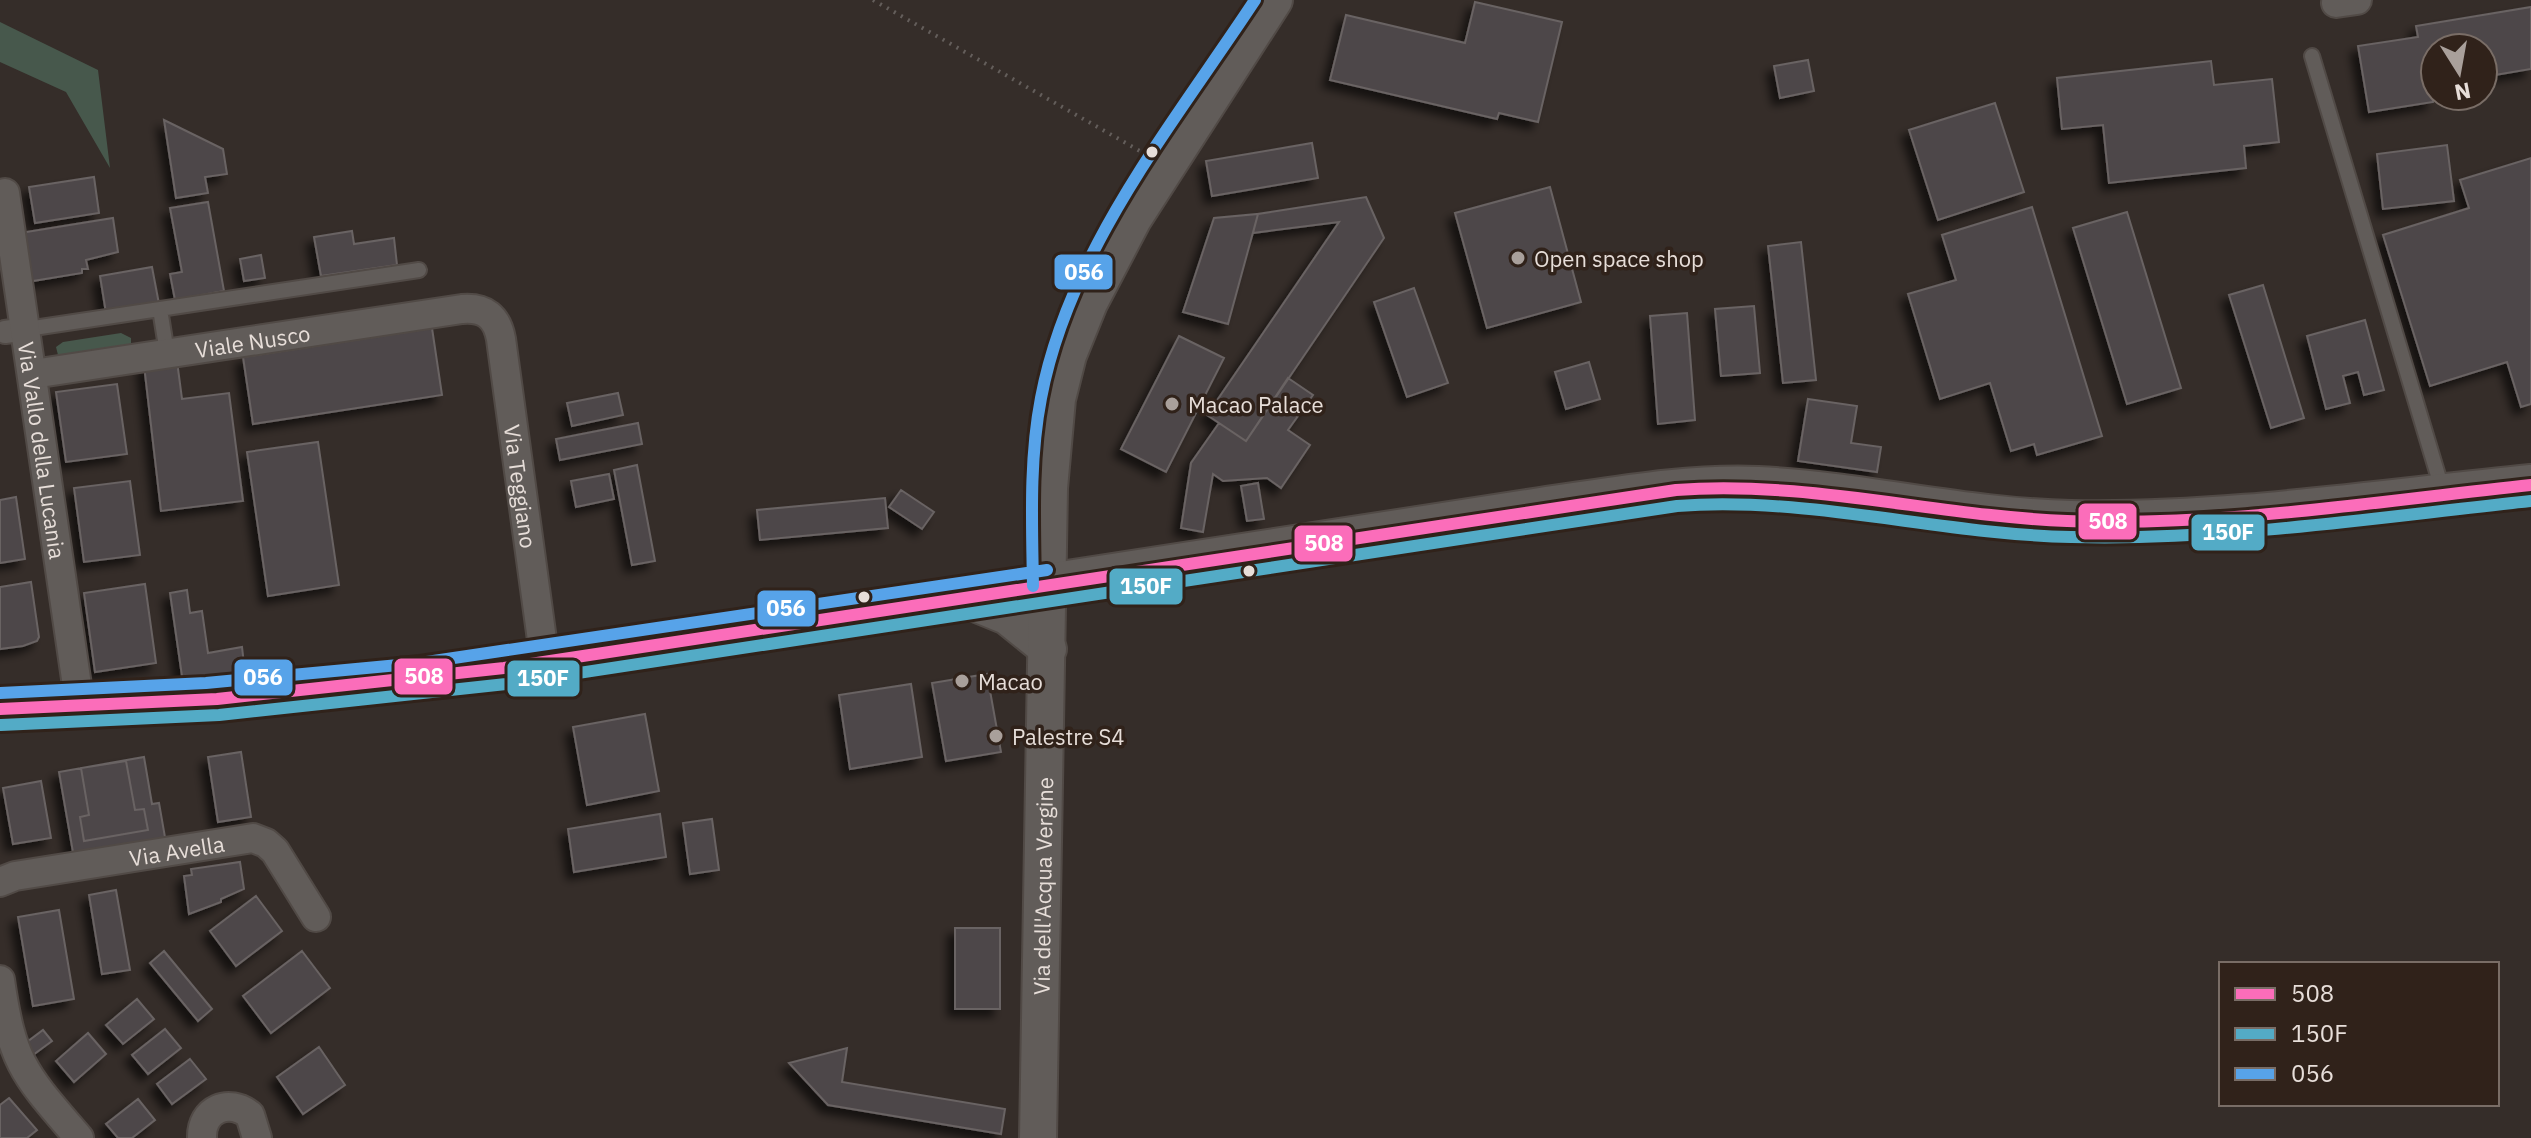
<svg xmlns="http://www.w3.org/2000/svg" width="2531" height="1138" font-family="'IBM Plex Sans',sans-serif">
<defs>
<filter id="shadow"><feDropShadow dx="-7" dy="7" stdDeviation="4" flood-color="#0009"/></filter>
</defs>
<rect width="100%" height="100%" fill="#352d29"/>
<path fill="#47584c" d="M 0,22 L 98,70 L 110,168 L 66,92 L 0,62 Z
M 121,333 L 131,338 L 131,349 L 59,359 L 56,347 L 63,342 Z"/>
<path fill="#4e4749" stroke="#696363" stroke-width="2" fill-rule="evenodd" filter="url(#shadow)" d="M 1475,2 L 1562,22 L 1538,122 L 1499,113 L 1497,119 L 1330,80 L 1346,15 L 1465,43 Z
M 2531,7 L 2531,69 L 2483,77 L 2483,48 L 2435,48 L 2435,85 L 2431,85 L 2433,102 L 2369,112 L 2358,46 L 2418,37 L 2416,26 Z
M 1808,60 L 1814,91 L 1780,98 L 1774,66 Z
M 2211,61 L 2214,85 L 2272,79 L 2279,142 L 2244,146 L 2246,168 L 2109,183 L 2103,125 L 2062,129 L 2057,78 Z
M 1995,103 L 2024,192 L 1938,220 L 1909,130 Z
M 164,120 L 223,149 L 227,174 L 205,177 L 208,193 L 176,198 Z
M 1312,143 L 1318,178 L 1212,196 L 1206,161 Z
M 2447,145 L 2454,201 L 2383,209 L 2377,154 Z
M 2531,158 L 2531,404 L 2521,407 L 2507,362 L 2430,386 L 2383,235 L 2469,208 L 2460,180 Z
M 94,177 L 99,213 L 35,223 L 29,187 Z
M 1550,187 L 1581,302 L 1487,328 L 1455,213 Z
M 1366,197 L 1384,238 L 1246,441 L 1207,415 L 1339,222 L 1253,233 L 1258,214 Z
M 208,202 L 224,291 L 175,300 L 170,274 L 182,272 L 170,208 Z
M 2032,207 L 2102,436 L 2037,455 L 2034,444 L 2011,451 L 1990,383 L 1940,399 L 1908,294 L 1956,280 L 1942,235 Z
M 2127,212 L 2181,388 L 2127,404 L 2073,228 Z
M 1258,214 L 1228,324 L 1183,312 L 1214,218 Z
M 113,218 L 118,252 L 86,260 L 88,269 L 82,269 L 82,273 L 27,282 L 20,233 Z
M 352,231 L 354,244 L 394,238 L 397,265 L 321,276 L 314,237 Z
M 1801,242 L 1816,380 L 1783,383 L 1768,246 Z
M 261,255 L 265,278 L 244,281 L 240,259 Z
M 152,267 L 159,304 L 106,313 L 100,276 Z
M 2263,285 L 2304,418 L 2271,428 L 2229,295 Z
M 1414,288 L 1448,383 L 1407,397 L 1374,302 Z
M 1754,306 L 1760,373 L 1721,376 L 1715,309 Z
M 1687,313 L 1695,420 L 1658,424 L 1650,316 Z
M 2365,320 L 2384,390 L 2364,395 L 2358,372 L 2343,376 L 2350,403 L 2326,409 L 2307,336 Z
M 432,328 L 442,395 L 253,424 L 243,357 Z
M 1179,336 L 1224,358 L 1166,472 L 1121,449 Z
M 177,361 L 182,399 L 229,393 L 243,501 L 161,511 L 144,365 Z
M 1589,362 L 1600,399 L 1566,409 L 1555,372 Z
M 1288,378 L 1313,395 L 1288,430 L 1310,445 L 1281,488 L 1267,478 L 1223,481 L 1213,474 L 1203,532 L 1181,528 L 1191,463 L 1219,423 L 1246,441 Z
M 117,384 L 127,454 L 66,462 L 56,392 Z
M 618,393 L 623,415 L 572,426 L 567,403 Z
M 1808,399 L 1857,406 L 1851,443 L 1881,447 L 1877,472 L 1798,461 Z
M 638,423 L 642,444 L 560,460 L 556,439 Z
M 318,442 L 339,585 L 268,596 L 247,452 Z
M 637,465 L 655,561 L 632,565 L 614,470 Z
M 609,474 L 614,499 L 576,507 L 571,481 Z
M 130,481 L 140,555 L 84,562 L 74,488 Z
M 1258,483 L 1264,519 L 1247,521 L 1241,486 Z
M 901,490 L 934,512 L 922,529 L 889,507 Z
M 16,497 L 25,559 L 0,563 L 0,500 Z
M 885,498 L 888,528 L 760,540 L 757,510 Z
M 31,582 L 39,637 L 37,641 L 23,646 L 0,649 L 0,587 Z
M 145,584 L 156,663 L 95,672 L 84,593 Z
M 187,590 L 190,613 L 202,611 L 208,653 L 242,647 L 245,673 L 183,683 L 170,593 Z
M 987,674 L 1001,752 L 946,761 L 932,683 Z
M 911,684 L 922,757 L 850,769 L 839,695 Z
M 645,714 L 659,791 L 587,805 L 573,727 Z
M 241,752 L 251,817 L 218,822 L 208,757 Z
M 144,757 L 152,804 L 159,803 L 166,843 L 74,858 L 59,772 ZM 126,761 L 135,810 L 144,809 L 148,830 L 84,841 L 80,817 L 89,815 L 81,768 Z
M 126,761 L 135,810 L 144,809 L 148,830 L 84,841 L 80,817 L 89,815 L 81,768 Z
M 41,781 L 51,838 L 13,844 L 3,788 Z
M 660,814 L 666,857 L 574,872 L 568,829 Z
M 712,819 L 719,870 L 690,874 L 683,823 Z
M 240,862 L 244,889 L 221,899 L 221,902 L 189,914 L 184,876 L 192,875 L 191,869 Z
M 116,890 L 130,970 L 102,974 L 89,895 Z
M 256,896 L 282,931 L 236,966 L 210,931 Z
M 59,910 L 74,999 L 33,1006 L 18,917 Z
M 955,928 L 1000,928 L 1000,1009 L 955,1009 Z
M 164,951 L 212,1009 L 198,1021 L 150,963 Z
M 302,951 L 330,988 L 271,1033 L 243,996 Z
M 137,999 L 154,1019 L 123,1044 L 106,1025 Z
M 165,1029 L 181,1048 L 148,1074 L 132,1055 Z
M 43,1030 L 52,1041 L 29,1058 L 27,1042 Z
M 88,1033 L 106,1054 L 74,1082 L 56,1061 Z
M 319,1047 L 345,1085 L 303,1114 L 277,1077 Z
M 847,1048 L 842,1082 L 1005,1109 L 1001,1134 L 828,1105 L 789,1063 Z
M 190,1059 L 206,1079 L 172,1104 L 157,1084 Z
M 9,1098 L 37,1130 L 27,1138 L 0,1138 L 0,1105 Z
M 138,1099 L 155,1120 L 132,1138 L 118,1138 L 106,1124 Z"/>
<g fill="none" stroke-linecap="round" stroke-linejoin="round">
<defs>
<path id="service" d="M 2312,56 L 2443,492
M 160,309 L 167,353
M 27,329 L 419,270"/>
<path id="pedestrian" d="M 5,332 L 27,329"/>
<g id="minor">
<path d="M 2336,3 L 2357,0"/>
<path id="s1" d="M 5,193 L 80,706"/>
<path id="s2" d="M 33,374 L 462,309 C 485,307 497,317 501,339 L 545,662"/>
<path id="s3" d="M 0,882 L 15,876 L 253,838 L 266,843 L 275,851 L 316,917"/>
<path d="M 0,980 C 12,1064 25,1075 79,1138"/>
<path d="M 202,1138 C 201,1109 229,1098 250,1115 L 257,1138"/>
</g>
<g id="tertiary">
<path d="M 963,598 L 1007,616 L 1048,649"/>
<path id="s4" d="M 1038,1138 L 1049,488 L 1057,399 L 1068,355 L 1089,303 L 1133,219 L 1274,0"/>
</g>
<path id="secondary" d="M 0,709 L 217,699 L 504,668 L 1541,508 C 1612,498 1685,484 1758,487 C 1863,492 1966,519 2071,521 C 2225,524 2379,500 2531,485"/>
</defs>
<use href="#service" stroke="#514a46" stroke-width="18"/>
<use href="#pedestrian" stroke="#514a46" stroke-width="26"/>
<use href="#minor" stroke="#514a46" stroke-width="32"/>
<use href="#tertiary" stroke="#514a46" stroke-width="40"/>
<use href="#secondary" stroke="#514a46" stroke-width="44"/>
<path stroke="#645e5b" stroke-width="4" stroke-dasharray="2 6" stroke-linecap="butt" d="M 873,0 L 1140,151"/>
<use href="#service" stroke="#615c59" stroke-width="14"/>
<use href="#pedestrian" stroke="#615c59" stroke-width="22"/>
<use href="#minor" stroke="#615c59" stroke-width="28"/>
<use href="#tertiary" stroke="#615c59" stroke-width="36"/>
<use href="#secondary" stroke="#615c59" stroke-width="40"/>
<defs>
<path id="bus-1" d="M 0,709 L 217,699 L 504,668 L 1676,490 C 1808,480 1936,516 2067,521 C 2222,527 2378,501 2531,485"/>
<path id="bus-2" d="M 1,725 L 219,715 L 506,684 L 1677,506 C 1810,496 1938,534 2071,537 C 2225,541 2378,517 2531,501"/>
<path id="bus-3" d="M 1033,586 C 1032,524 1029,460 1041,398 C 1069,250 1174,123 1255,0
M 0,693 L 206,683 L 420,663 L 1047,570"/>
</defs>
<use href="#bus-1" stroke="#30221a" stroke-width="18"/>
<use href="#bus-2" stroke="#30221a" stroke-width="18"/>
<use href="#bus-3" stroke="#30221a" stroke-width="18"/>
<use href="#bus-1" stroke="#fb6dba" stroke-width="12"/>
<use href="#bus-2" stroke="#53abc6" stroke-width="12"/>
<use href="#bus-3" stroke="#57a3e9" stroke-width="12"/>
</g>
<g fill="#e7ded9" stroke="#30221a" stroke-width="3">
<circle cx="1152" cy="152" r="7"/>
<circle cx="1249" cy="571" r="7"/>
<circle cx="864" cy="597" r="7"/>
</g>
<g fill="#a9a09b" stroke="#30221a" stroke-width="3">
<circle cx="1518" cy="258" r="8"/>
<circle cx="1172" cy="404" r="8"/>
<circle cx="962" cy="681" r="8"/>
<circle cx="996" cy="736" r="8"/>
</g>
<g text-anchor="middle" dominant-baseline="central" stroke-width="7" stroke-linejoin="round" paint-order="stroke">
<g font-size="22" fill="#e7ded9" stroke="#30221a" text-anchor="start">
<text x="1534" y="258">Open space shop</text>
<text x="1188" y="404">Macao Palace</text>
<text x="978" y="681">Macao</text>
<text x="1012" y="736">Palestre S4</text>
</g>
<g font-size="22" fill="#e7ded9" stroke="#30221a">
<text stroke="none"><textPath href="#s2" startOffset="222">Viale Nusco</textPath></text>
<text stroke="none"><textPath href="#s1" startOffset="260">Via Vallo della Lucania</textPath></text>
<text stroke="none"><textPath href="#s2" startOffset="638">Via Teggiano</textPath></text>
<text stroke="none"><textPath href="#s3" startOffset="180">Via Avella</textPath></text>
<text stroke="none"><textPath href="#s4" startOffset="252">Via dell'Acqua Vergine</textPath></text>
</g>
</g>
<g stroke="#30221a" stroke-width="3">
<rect x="1053" y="253" width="61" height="38" rx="8" fill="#57a3e9"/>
<rect x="2077" y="502" width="61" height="39" rx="8" fill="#fb6dba"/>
<rect x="2190" y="513" width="76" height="39" rx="8" fill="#53abc6"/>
<rect x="1293" y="524" width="61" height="39" rx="8" fill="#fb6dba"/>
<rect x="1108" y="567" width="76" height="39" rx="8" fill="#53abc6"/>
<rect x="756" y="589" width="61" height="39" rx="8" fill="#57a3e9"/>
<rect x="393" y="657" width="61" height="39" rx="8" fill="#fb6dba"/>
<rect x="233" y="658" width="61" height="39" rx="8" fill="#57a3e9"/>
<rect x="506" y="659" width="75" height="39" rx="8" fill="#53abc6"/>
</g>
<g font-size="22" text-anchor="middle" font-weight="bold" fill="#fff">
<text x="1084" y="280">056</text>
<text x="2108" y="529">508</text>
<text x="2228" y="540">150F</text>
<text x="1324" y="551">508</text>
<text x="1146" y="594">150F</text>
<text x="786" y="616">056</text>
<text x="424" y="684">508</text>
<text x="263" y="685">056</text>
<text x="543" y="686">150F</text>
</g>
<rect x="2219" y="962" width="280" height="144" fill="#30221a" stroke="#796d66" stroke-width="2"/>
<rect x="2235" y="988" width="40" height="12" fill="#fb6dba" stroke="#796d66" stroke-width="2"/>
<text x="2291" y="1002" font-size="24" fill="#e7ded9">508</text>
<rect x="2235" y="1028" width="40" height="12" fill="#53abc6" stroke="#796d66" stroke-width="2"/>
<text x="2291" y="1042" font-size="24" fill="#e7ded9">150F</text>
<rect x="2235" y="1068" width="40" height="12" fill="#57a3e9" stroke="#796d66" stroke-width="2"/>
<text x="2291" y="1082" font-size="24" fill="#e7ded9">056</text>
<g transform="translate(2459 72) rotate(169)"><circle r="38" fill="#30221a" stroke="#796d66" stroke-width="2"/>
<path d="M0-6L14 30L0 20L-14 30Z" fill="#a9a09b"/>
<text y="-12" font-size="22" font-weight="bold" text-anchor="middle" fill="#e7ded9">N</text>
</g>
</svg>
